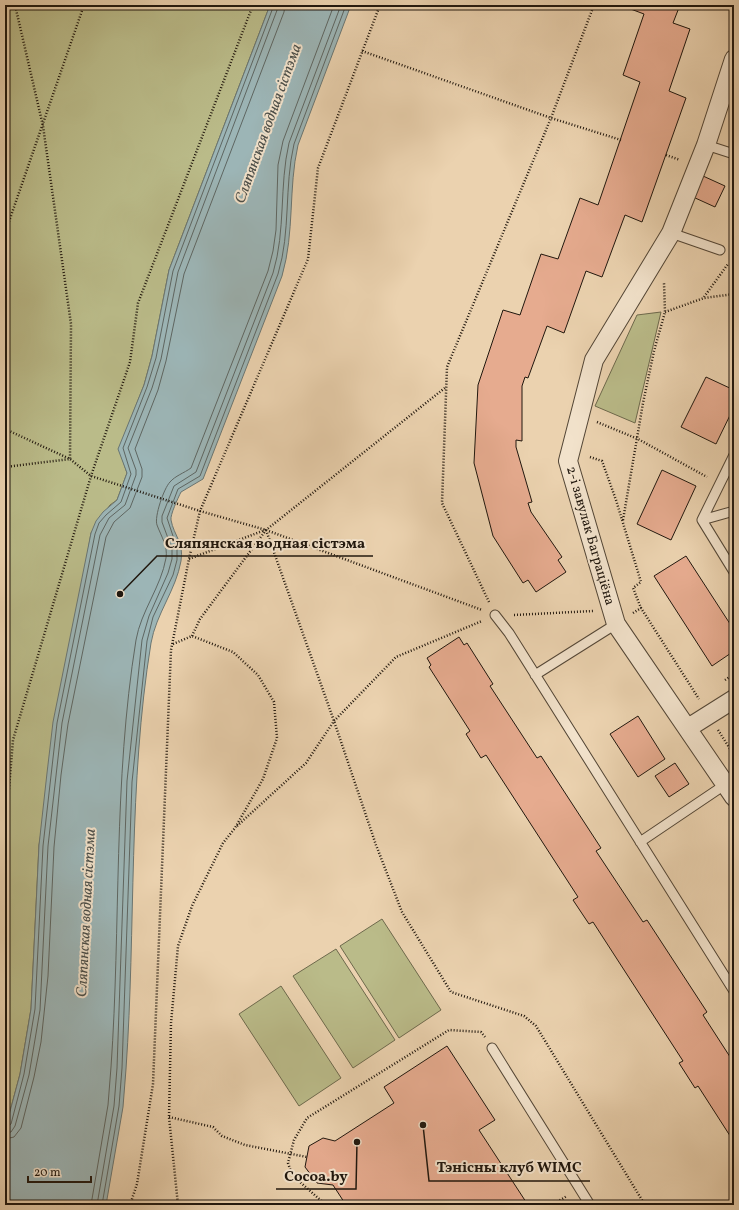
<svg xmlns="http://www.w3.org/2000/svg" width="739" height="1210" font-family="Vollkorn,serif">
<rect width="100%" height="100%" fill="#ebd2af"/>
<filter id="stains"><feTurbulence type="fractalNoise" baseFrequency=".005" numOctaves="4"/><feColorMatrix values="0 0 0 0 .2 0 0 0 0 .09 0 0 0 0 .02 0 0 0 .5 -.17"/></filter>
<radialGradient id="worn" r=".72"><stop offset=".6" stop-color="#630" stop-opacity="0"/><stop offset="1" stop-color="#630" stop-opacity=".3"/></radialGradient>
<path fill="#babb89" stroke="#6d694c" d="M 5,5 L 270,5 L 169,270 L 152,356 L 144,385 L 119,449 L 127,473 L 117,500 L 110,505 L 91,533 L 39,845 L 31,1009 L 20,1074 L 5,1130 Z
M 661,312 L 635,423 L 595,406 L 637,315 Z
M 382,919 L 441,1010 L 399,1038 L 340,946 Z
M 336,949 L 395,1040 L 353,1068 L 293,976 Z
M 281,986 L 341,1078 L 299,1106 L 239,1014 Z"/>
<path fill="#9cb5b6" stroke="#6a7673" d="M 270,5 L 351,5 L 298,145 C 288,189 295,231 282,276 L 203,479 L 181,492 C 178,498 170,515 171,520 C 174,536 184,542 181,561 C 176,590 156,614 151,643 C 128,784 136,927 126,1069 L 123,1107 L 106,1205 L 5,1205 L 5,1130 L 20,1074 L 31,1009 L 39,845 L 47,773 L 53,722 L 91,533 L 96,521 L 103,512 L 117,500 L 127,473 L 118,449 L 144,385 L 152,356 L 169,270 Z"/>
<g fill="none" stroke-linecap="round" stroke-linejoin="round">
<path stroke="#5e6662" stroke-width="1" d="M 5,1128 L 11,1124 L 24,1074 L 35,1009 L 43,846 L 57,723 L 95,534 L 99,523 L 106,515 L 121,502 L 131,474 L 123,448 L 147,387 L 156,358 L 173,271 L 274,5
M 5,1133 L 11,1132 L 15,1126 L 29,1075 L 40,1010 L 48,846 L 62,723 L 100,535 L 109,518 L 125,505 L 136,475 L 136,470 L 128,448 L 152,388 L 161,359 L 178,272 L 279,5
M 5,1139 L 14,1137 L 21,1128 L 34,1077 L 41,1042 L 48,976 L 54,847 L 61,775 L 68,724 L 106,537 L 114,522 L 130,508 L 142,477 L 142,469 L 135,449 L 158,390 L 166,361 L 184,274 L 284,12 L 285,5
M 91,1205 L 108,1105 L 111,1067 C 121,925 113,782 136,640 C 141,611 161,587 166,558 C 168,546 161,536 157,525 C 154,517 164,488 170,482 C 175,476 184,473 191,468 L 268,271 L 273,251 L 276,230 L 278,165 L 283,141 L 334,5
M 97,1205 L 114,1106 L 117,1068 L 127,781 L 142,640 L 149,616 L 168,573 L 172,559 L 172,549 L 162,522 L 162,516 L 174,486 L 196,472 L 273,273 C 286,230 279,186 289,143 L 341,5
M 102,1205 L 119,1106 L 122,1068 L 132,782 L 147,641 L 153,617 L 173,575 L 177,560 L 177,548 L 167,518 L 178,489 L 200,476 L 278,274 C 291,231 284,187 294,144 L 346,5"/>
</g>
<path fill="#e6ab8f" stroke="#20170e" d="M 629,5 L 680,5 L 673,23 L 690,29 L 669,91 L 686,98 L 642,222 L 625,215 L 602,277 L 586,271 L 564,333 L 547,326 L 528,378 L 525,377 L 522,386 L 522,441 L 516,440 L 516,447 L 532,502 L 528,503 L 531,512 L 562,557 L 558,560 L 566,572 L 536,592 L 528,580 L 523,583 L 493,536 L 474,463 L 478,385 L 503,310 L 520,315 L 541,254 L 558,259 L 580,198 L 598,205 L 640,82 L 623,75 L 644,14 L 628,8 Z
M 703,176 L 725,186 L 715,207 L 693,197 Z
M 706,377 L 734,390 L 734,407 L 716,444 L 681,427 Z
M 662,470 L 696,486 L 671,540 L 637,524 Z
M 686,556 L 734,630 L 734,651 L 712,666 L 654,576 Z
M 459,637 L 464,645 L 467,643 L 493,684 L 490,686 L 537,758 L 541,756 L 601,848 L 596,851 L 643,922 L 647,920 L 707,1012 L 703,1015 L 734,1063 L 734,1142 L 698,1086 L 695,1088 L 679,1063 L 683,1061 L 593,922 L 589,924 L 573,900 L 578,897 L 486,755 L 481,758 L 466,734 L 470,731 L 429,667 L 431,665 L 427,658 Z
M 638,716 L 665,759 L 638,777 L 610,734 Z
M 675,763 L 689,784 L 669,797 L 655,776 Z
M 447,1046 L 495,1120 L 479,1130 L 528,1205 L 346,1205 L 333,1185 L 317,1183 L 305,1167 L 309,1146 L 323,1138 L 335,1141 L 394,1103 L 384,1087 Z"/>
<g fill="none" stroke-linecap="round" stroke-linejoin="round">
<defs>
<path id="service" d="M 706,145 L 734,154
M 671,233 L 720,250
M 734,455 L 702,520 L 734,572
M 702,520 L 734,511
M 495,615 L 509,633 L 734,991
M 535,675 L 616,624
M 640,842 L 726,784
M 492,1048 L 590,1205"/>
<path id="minor" d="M 734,59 L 706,145 L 671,233 L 594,360 L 568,461 L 616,624 L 734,797
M 688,728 L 734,699"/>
</defs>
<use href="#service" stroke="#534636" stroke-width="11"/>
<use href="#minor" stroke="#534636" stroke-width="20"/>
<path stroke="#20170e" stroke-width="2.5" stroke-dasharray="1 2" stroke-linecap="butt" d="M 362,51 L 551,118 L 621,140
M 666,155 L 680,160
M 5,233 L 84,5
M 704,297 L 728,264
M 665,312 L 704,298 L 734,294
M 597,422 L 638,439 L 707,477
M 5,429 L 70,459 L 91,476 L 200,511 L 266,530 L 482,610
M 590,457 L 602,461 L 616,500 L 641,582 L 633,588 L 641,608
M 5,467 L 70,459 L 71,324 L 43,126 L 15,5
M 623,520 L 643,403 L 654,351 L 665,312 L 664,283
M 266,530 L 334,721 L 376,845 L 402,912 L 451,992 L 524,1016 L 536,1026 L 645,1205
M 189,559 L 265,530
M 489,602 L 442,503 L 447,367 L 551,118 L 594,5
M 633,613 L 641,608 L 699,699
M 514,615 L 593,611
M 192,636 L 200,619 L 266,530 L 446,387
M 173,644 L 192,636 L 233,652 L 258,675 L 274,702 L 277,738 L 263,779 L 235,828 L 223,843 L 192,906 L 178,946 L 171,1023 L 169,1117 L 178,1205
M 725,680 L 734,674
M 718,730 L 734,755
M 237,826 L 306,763 L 334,721 L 396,657 L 482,621
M 5,837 L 13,740 L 91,476 L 130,362 L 138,303 L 253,5
M 169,1117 L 213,1127 L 222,1136 L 245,1145 L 307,1157
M 130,1205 L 137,1184 L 153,1084 L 171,650 L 189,559 L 200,511 L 308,259 L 318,168 L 380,5
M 326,1205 L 292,1175 L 288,1163 L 294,1140 L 307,1118 L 449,1030 L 481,1032 L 485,1037
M 552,1205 L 567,1196"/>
<use href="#service" stroke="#f2e2cb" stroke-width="9"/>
<use href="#minor" stroke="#f2e2cb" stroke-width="18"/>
</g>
<g text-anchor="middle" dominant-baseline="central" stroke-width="4" stroke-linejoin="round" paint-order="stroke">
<g font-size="14" fill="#20170e" stroke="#f2e2cb">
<text transform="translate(590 536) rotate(74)">2-і завулак Баграціёна</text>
</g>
<g font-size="15" font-style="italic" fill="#4b4e49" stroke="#f2e2cb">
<text transform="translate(269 124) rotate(-70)">Сляпянская водная сістэма</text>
<text transform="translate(87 913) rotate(-87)">Сляпянская водная сістэма</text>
</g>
</g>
<path fill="none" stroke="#20170e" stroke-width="1.5" d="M120 594L157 556H373M423 1125L429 1181H590M357 1142L356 1189H276"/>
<g fill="#20170e" stroke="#f2e2cb" stroke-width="1.5">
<circle cx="120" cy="594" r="4"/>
<circle cx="423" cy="1125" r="4"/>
<circle cx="357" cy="1142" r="4"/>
</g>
<g font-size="15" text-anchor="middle" font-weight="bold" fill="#20170e" stroke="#f2e2cb" stroke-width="4" stroke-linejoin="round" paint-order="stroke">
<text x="265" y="548">Сляпянская водная сістэма</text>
<text x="509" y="1172">Тэнісны клуб WIMC</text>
<text x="316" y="1181">Cocoa.by</text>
</g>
<rect width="739" height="1210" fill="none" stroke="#ebd2af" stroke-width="20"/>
<rect x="6" y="6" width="727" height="1198" fill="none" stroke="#20170e" stroke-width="2"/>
<rect x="10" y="10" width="719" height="1190" fill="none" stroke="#20170e"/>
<path d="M28 1176v6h63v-6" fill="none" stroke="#20170e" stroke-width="2"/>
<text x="34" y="1176" font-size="12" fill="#20170e" stroke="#f2e2cb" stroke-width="3" paint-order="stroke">20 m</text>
<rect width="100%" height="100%" filter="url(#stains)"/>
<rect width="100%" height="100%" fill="url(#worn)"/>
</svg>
